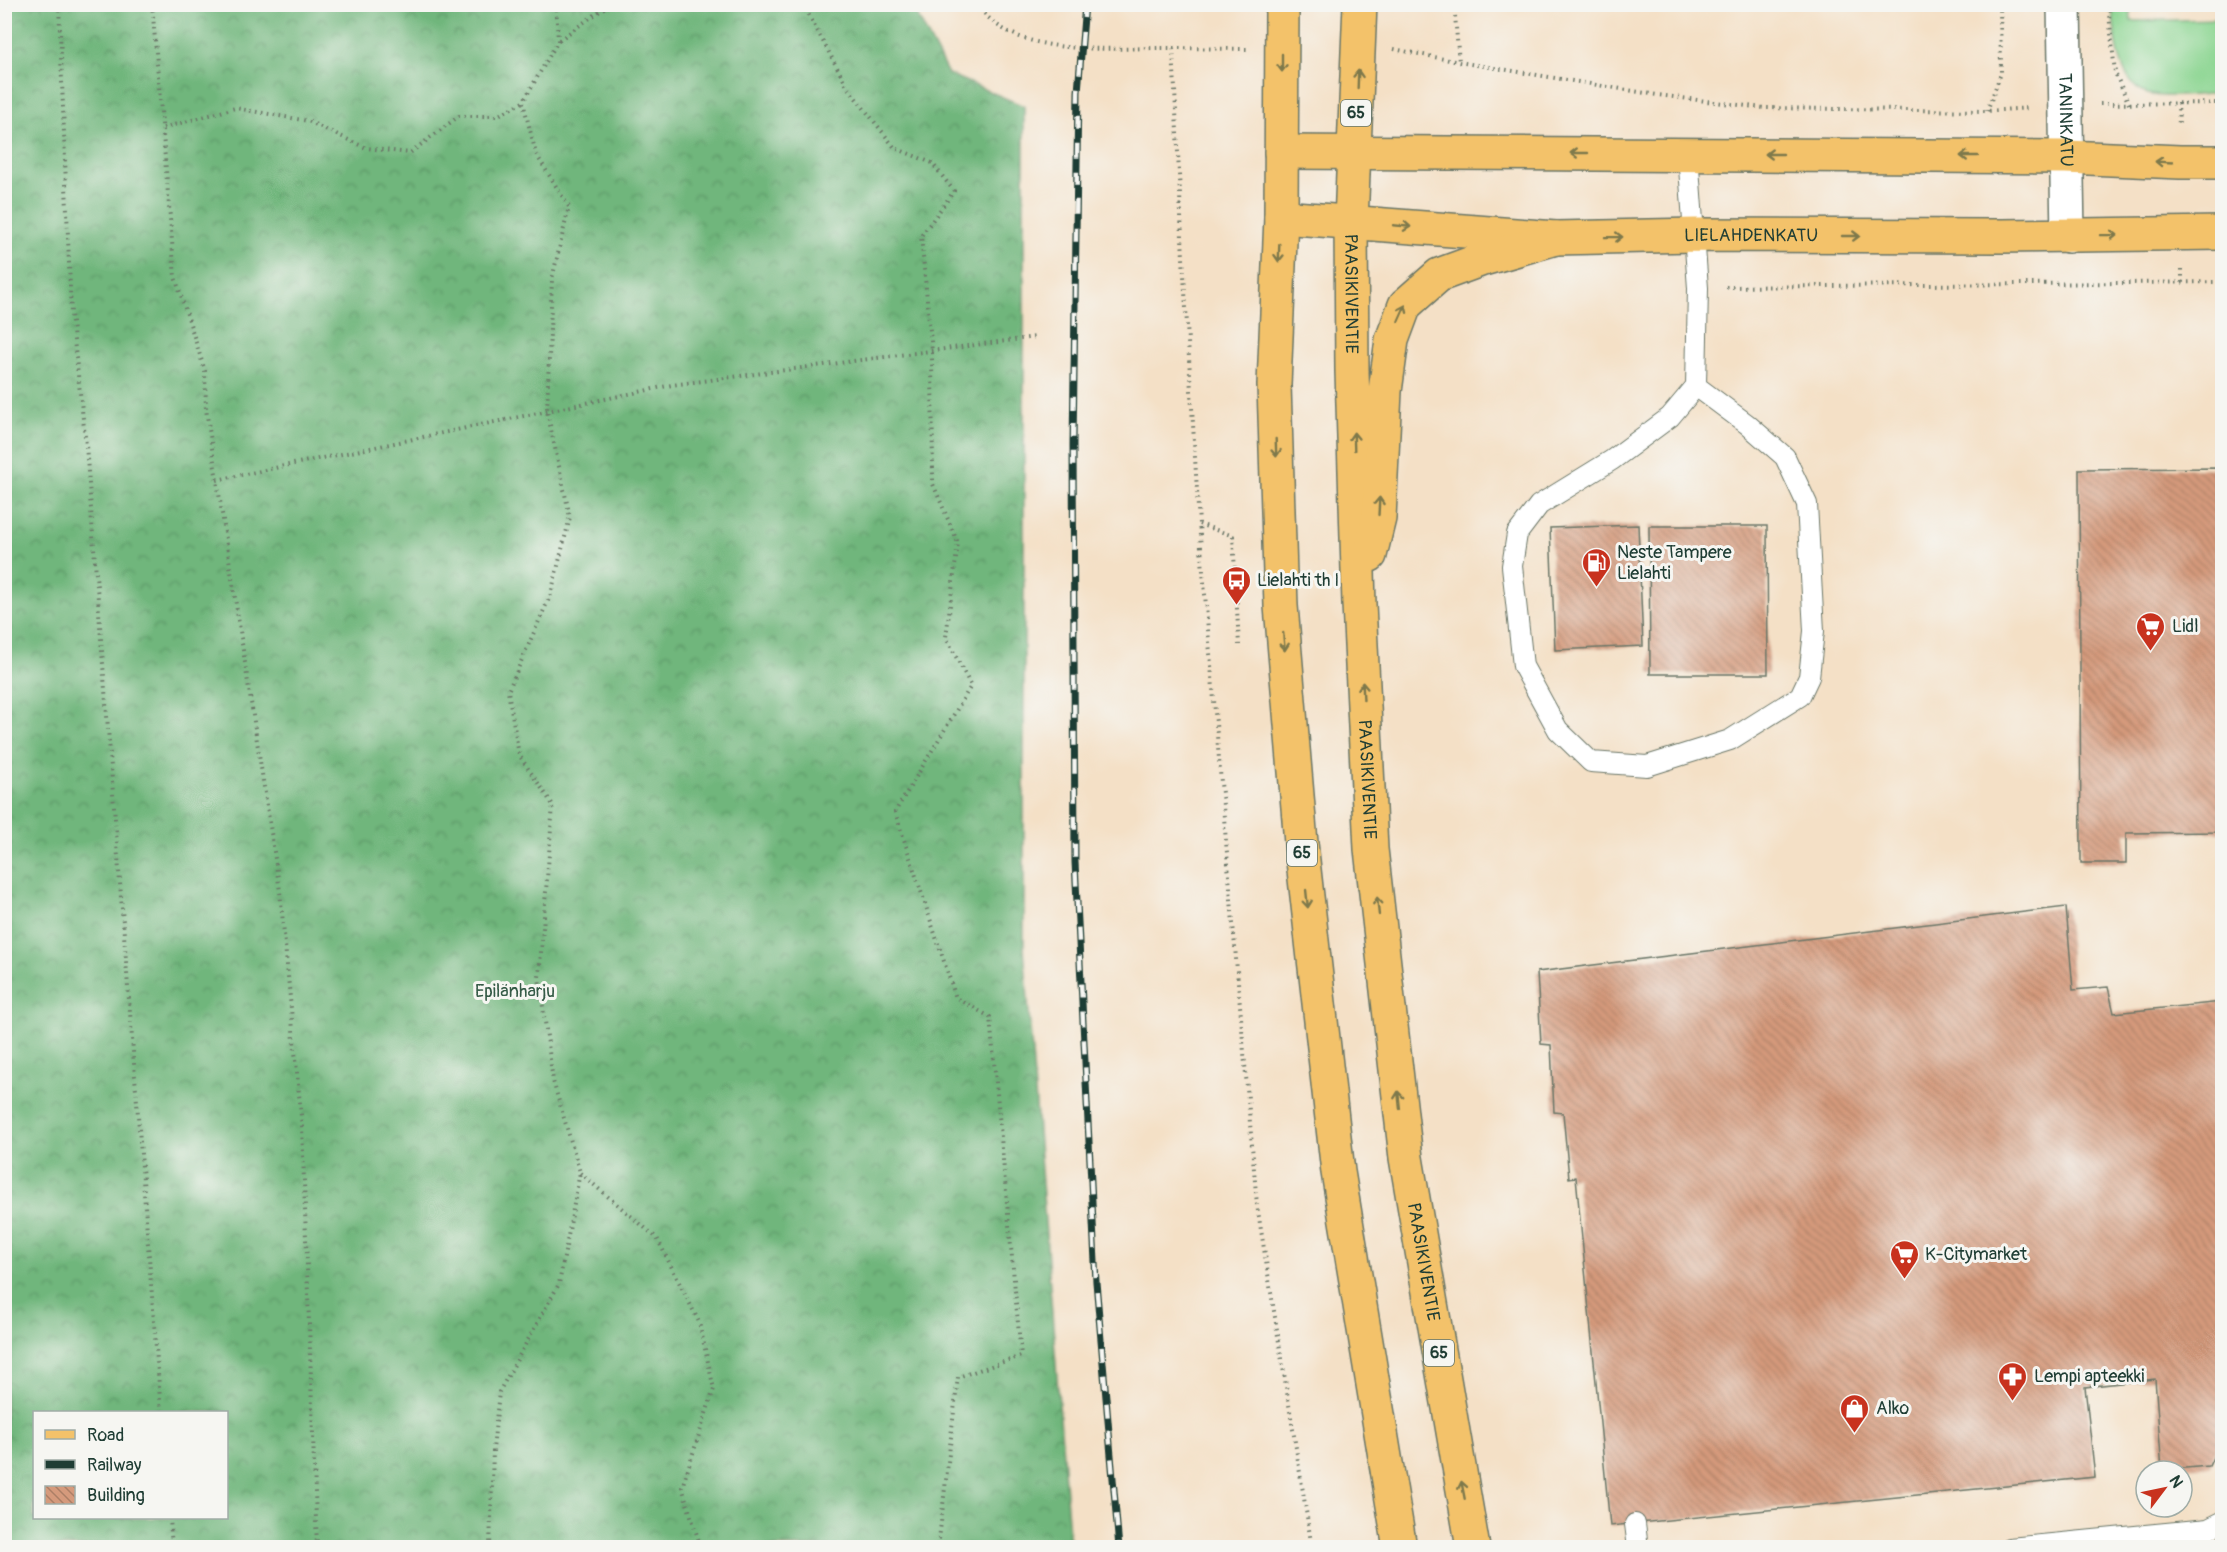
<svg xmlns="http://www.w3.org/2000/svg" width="2227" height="1552" font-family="Pangolin,sans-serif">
<defs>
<pattern id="forest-crowns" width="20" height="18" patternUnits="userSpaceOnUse" patternTransform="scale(1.5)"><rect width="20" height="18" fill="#70b67b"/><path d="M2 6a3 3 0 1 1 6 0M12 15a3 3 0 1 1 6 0" fill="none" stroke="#5b9566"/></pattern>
<pattern id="building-back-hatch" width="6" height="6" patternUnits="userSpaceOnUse" patternTransform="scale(1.5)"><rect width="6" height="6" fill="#d59a7c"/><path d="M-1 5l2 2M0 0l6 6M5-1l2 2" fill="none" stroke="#ac7f66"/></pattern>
</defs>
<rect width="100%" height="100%" fill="#f6f6f2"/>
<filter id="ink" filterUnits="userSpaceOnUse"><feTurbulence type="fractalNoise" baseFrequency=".0167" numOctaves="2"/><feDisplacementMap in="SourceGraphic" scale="12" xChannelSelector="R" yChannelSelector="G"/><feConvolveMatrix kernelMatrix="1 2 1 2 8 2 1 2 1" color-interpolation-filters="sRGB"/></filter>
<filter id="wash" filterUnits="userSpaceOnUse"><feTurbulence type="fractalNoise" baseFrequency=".008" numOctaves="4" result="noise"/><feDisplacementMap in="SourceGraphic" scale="24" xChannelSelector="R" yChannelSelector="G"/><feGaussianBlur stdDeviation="1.35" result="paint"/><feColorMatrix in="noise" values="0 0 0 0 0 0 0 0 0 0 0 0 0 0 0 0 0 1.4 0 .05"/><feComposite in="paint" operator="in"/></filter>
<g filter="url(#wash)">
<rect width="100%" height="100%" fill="#f4e0c6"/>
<path fill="#8bd591" stroke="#558962" stroke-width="1.5" d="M 2112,5 L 2130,5 L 2131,21 L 2222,19 L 2222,93 C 2200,94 2175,98 2153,95 C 2117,91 2115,32 2112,5 Z"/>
<path fill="url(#forest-crowns)" stroke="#487a58" stroke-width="1.5" fill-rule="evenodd" d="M 5,4 L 912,5 L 948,74 L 1024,106 L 1024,948 L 1070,1547 L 5,1547 ZM 34,1412 L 226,1412 L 226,1518 L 34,1518 Z"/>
<g id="blocks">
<path fill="url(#building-back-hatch)" d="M 2222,468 L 2222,832 L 2126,833 L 2126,863 L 2081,863 L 2079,469 Z
M 1638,525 L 1643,646 L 1555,650 L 1550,528 Z
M 1649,526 L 1767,526 L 1768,674 L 1650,674 Z
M 2066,907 L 2073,990 L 2108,987 L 2114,1013 L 2222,1002 L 2222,1438 L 2209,1466 L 2162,1470 L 2155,1379 L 2085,1387 L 2095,1477 L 1610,1526 L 1576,1177 L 1569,1178 L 1563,1113 L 1554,1112 L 1551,1045 L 1541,1044 L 1537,972 Z"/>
</g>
</g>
<g filter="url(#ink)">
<use href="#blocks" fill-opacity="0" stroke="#6a7667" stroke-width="1.5"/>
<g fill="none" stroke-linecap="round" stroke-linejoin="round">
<defs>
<path id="lane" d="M 1688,154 L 1698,288 L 1696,386 L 1670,417 L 1612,460 L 1539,505 L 1517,534 L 1512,566 L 1523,666 L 1558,730 L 1591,762 L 1647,766 L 1730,740 L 1800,696 L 1809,677 L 1814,631 L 1807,504 L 1785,457 L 1747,424 L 1696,386
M 1635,1524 L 1638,1548
M 2009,1548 L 2208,1529 L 2222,1522"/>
<g id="street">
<path id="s1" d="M 2064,4 L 2068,236"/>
</g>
<g id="primary">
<path d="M 1281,152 L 2066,157 L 2180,162 L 2222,162"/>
<path id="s2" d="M 1281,217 L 1556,238 L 1695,235 L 2002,236 L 2222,233"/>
</g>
<g id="highway">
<path d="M 1282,4 L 1281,217 L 1274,385 L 1281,606 L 1301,843 L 1338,1172 L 1400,1548"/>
<path id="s3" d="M 1360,4 L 1351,222 L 1352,371 L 1359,604 L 1371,849 L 1406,1158 L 1473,1548"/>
<path d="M 1370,555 L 1379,518 L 1385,391 L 1392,340 L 1405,305 L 1439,275 L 1480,260 L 1556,238"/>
</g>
</defs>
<use href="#lane" stroke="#6a7667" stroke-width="22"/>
<use href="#street" stroke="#6a7667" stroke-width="36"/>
<use href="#primary" stroke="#6a7667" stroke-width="36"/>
<use href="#highway" stroke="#6a7667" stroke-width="36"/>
<path stroke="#6a7667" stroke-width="4" stroke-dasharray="1.5 4.5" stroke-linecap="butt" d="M 59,4 L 71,314 L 86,445 L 161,1412
M 152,4 L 175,277 L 205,371 L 206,409 L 280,891 L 302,1126 L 317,1548
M 803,4 L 848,88 L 895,148 L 932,163 L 954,191 L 921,236 L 932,352 L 933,484 L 958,543 L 946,637 L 971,686 L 895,812 L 956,998 L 990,1017 L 1021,1356 L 958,1377 L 938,1548
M 977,4 C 1014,61 1113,47 1173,48 L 1183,258 L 1199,524 L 1257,1205 L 1312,1548
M 1454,4 L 1459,62
M 2108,4 L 2115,73 L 2129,104
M 559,40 L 610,4
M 1173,48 L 1247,49
M 1394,49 L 1459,62 L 1657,95 L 1764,108 L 1987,111 L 2030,108
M 2178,103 L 2179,126
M 2100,104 L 2222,103
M 1987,111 L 2001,73 L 2000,4
M 163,128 L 235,108 L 308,121 L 366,148 L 410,153 L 459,116 L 497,116 L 523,102
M 2182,269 L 2182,283
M 1726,287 L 2222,282
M 217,480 L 672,385 L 1036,337
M 1199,524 L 1233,536 L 1239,645
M 580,1173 L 657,1238 L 699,1322 L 714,1389 L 682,1487 L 701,1548
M 170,1518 L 172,1548
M 490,1548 L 493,1450 L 499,1392 L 559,1284 L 580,1172 L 553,1081 L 539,977 L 553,805 L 519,755 L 508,691 L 551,594 L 570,517 L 547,411 L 552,279 L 569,207 L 536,154 L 523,102 L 558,41 L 556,4"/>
<use href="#lane" stroke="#fff" stroke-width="20"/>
<use href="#street" stroke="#fff" stroke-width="33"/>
<use href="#primary" stroke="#f3c26a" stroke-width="33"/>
<use href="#highway" stroke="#f3c26a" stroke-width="33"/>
<defs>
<path id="rail" d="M 1085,4 L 1078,92 L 1073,444 L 1075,862 L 1096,1282 L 1119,1548"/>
</defs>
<use href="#rail" stroke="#1f3d34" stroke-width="7"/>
<use href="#rail" stroke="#f6f6f2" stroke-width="4.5" stroke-dasharray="14" stroke-linecap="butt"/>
</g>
<defs><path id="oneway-shaft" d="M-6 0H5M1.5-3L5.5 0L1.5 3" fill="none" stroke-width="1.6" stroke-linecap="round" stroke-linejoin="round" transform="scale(1.5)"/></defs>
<g stroke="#7e794c">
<use href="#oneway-shaft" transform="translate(1282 63) rotate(90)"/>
<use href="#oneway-shaft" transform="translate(1358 79) rotate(-88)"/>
<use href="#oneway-shaft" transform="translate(1579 153) rotate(-180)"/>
<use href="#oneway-shaft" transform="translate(1774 154) rotate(-180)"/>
<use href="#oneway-shaft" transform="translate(1969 156) rotate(-180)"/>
<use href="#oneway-shaft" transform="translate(2164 162) rotate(-177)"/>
<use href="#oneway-shaft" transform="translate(1402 226) rotate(5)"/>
<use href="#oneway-shaft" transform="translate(2109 235) rotate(-1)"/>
<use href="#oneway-shaft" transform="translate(1851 236)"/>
<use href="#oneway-shaft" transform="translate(1614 237) rotate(-1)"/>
<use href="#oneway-shaft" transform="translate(1279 253) rotate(92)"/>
<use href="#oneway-shaft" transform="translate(1402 313) rotate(-66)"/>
<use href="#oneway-shaft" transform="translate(1354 441) rotate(-92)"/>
<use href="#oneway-shaft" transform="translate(1276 448) rotate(88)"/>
<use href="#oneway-shaft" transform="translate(1379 506) rotate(-87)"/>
<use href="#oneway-shaft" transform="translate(1284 642) rotate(85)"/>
<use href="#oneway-shaft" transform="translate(1363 691) rotate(-93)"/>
<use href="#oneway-shaft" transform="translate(1307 899) rotate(84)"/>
<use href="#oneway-shaft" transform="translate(1378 906) rotate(-96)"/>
<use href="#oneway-shaft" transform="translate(1399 1100) rotate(-96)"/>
<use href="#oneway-shaft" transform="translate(1463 1490) rotate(-101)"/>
</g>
</g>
<defs>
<symbol id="fuel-pin" viewBox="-11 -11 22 30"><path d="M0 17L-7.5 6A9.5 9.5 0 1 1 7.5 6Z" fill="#c8321e" stroke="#f6f6f2"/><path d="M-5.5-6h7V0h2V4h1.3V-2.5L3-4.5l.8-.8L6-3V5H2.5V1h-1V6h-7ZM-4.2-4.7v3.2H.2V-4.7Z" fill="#fff"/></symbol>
<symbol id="bus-pin" viewBox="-11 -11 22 30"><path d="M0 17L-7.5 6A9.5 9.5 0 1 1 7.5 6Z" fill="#c8321e" stroke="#f6f6f2"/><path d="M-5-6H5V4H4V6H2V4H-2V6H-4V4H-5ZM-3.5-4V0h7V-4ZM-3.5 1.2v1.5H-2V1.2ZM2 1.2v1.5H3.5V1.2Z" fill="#fff"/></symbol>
<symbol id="supermarket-pin" viewBox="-11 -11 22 30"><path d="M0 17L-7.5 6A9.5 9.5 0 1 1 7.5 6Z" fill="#c8321e" stroke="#f6f6f2"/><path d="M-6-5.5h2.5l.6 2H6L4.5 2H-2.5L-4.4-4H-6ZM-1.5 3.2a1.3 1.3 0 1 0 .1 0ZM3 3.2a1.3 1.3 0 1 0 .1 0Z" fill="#fff"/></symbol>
<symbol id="pharmacy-pin" viewBox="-11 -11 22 30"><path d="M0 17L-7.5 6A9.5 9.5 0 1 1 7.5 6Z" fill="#c8321e" stroke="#f6f6f2"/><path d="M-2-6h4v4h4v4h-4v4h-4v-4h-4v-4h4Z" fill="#fff"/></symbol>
<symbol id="shop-pin" viewBox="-11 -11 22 30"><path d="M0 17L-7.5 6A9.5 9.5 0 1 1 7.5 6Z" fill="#c8321e" stroke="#f6f6f2"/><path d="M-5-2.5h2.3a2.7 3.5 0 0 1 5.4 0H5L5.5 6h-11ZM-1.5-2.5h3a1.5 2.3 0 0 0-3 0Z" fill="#fff"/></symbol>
</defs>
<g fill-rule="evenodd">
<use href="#fuel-pin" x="1580" y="546" width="33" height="45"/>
<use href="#bus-pin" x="1220" y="564" width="33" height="45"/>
<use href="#supermarket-pin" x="2134" y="610" width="33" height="45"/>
<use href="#supermarket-pin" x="1888" y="1238" width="33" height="45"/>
<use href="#pharmacy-pin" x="1996" y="1360" width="33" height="45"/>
<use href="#shop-pin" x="1838" y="1392" width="33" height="45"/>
</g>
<g text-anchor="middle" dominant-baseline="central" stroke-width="6" stroke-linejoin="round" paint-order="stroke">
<g fill="#f6f6f2" stroke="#60746d" stroke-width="1.5">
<rect x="1341" y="100" width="30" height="26" rx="4.5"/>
<rect x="1287" y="840" width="30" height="26" rx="4.5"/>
<rect x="1424" y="1340" width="30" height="26" rx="4.5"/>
</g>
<g font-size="16" font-weight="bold" fill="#1f3d34">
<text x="1356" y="113">65</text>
<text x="1302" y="853">65</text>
<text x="1439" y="1353">65</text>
</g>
<g font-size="18" fill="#1f3d34" stroke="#f6f6f2">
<text stroke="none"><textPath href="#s1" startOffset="116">TANINKATU</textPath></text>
<text stroke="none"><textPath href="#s2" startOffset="471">LIELAHDENKATU</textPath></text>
<text stroke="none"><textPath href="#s3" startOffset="290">PAASIKIVENTIE</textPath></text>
<text stroke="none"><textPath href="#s3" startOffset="776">PAASIKIVENTIE</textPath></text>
<text stroke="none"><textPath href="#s3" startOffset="1262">PAASIKIVENTIE</textPath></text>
</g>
<g font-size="18" fill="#1f3d34" stroke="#f6f6f2" text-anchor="start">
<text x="1617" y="552">Neste Tampere<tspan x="1617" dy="21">Lielahti</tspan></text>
<text x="1257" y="580">Lielahti th I</text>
<text x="2172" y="626">Lidl</text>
<text x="1925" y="1254">K-Citymarket</text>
<text x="2034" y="1376">Lempi apteekki</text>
<text x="1876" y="1408">Alko</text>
</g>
<g font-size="18" fill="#355b47" stroke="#f6f6f2">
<text x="515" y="991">Epilänharju</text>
</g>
</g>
<rect width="2227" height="1552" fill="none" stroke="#f6f6f2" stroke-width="24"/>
<rect x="33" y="1411" width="195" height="108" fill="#f6f6f2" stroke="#a0aca6" stroke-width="1.5"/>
<rect x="45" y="1430" width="30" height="9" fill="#f3c26a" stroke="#a0aca6" stroke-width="1.5"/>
<text x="87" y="1441" font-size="18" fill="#1f3d34">Road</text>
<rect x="45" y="1460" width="30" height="9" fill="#1f3d34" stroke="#a0aca6" stroke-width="1.5"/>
<text x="87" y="1471" font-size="18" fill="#1f3d34">Railway</text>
<rect x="45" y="1486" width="30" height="18" fill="url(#building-back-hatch)" stroke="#a0aca6" stroke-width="1.5"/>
<text x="87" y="1501" font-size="18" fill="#1f3d34">Building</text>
<g transform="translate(2164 1489) rotate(58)"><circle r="28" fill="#f6f6f2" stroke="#a0aca6" stroke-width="1.5"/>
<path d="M0-4.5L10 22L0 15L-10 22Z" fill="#c8321e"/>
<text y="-9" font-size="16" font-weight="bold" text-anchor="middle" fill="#1f3d34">N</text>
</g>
</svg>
